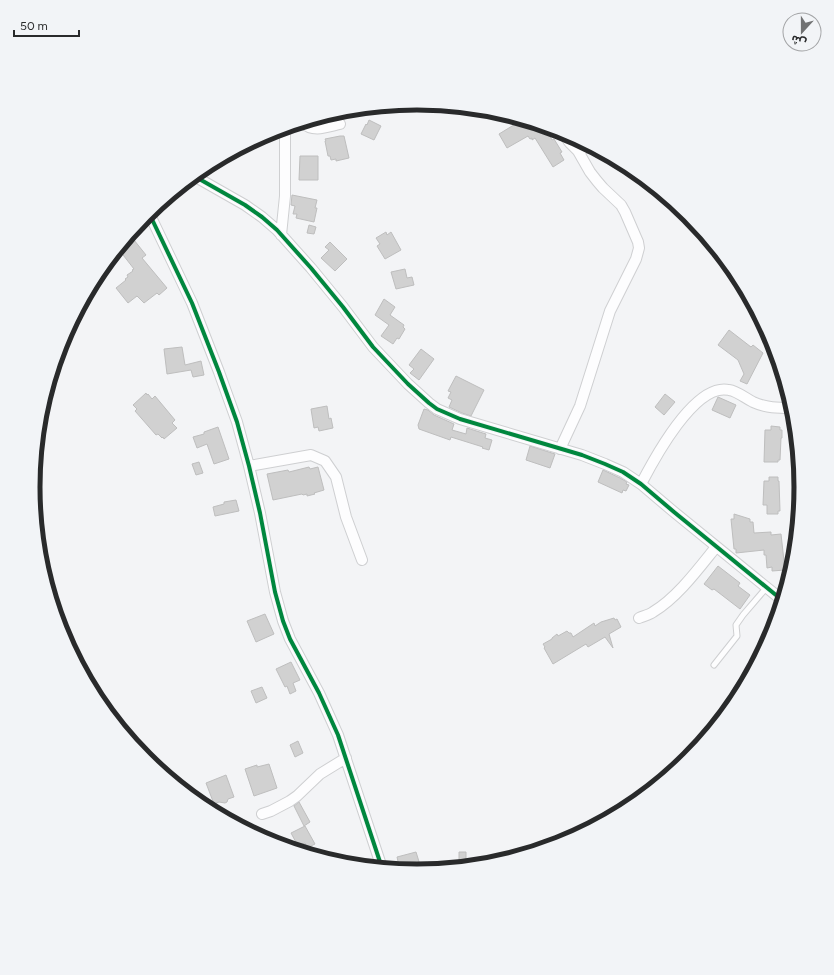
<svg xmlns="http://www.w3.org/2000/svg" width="834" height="975" font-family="Figtree,'Noto Sans Arabic',sans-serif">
<rect width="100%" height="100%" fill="#f3f4f6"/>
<path fill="#d1d1d1" stroke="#bebebe" d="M 369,120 L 381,126 L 374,140 L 361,134 L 366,124 L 367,125 Z
M 522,120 L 545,127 L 552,140 L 554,139 L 562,152 L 560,153 L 564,160 L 553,167 L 535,138 L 532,140 L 532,138 L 530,139 L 528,136 L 507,148 L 499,134 Z
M 340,136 L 344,136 L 349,158 L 336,161 L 336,159 L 331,160 L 330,156 L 328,156 L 325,141 L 326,141 L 325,139 Z
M 300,156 L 318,156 L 318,180 L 299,180 Z
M 292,195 L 317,200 L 315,208 L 317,208 L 314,222 L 296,218 L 297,214 L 293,214 L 295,206 L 291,205 Z
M 309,225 L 316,227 L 314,234 L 307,233 Z
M 386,232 L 387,235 L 391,232 L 401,250 L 385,259 L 377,246 L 380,244 L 376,238 Z
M 134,240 L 146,255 L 142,258 L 167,288 L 159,295 L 157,293 L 144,303 L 137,296 L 128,303 L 116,288 L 126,280 L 125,279 L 128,277 L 127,275 L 133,271 L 132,270 L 134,269 L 120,251 Z
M 330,242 L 347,259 L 335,271 L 321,258 L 329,250 L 325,247 Z
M 405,269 L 407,278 L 412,277 L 414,285 L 396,289 L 391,272 Z
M 384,299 L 395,307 L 390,315 L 404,325 L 403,327 L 405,329 L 399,339 L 397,338 L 393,344 L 381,336 L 389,325 L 375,315 Z
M 729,330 L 751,347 L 753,345 L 763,353 L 747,384 L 740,381 L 744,374 L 738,360 L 718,345 Z
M 182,347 L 185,365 L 201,361 L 204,375 L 193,377 L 191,370 L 167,374 L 164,349 Z
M 421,349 L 434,359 L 419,380 L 410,373 L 414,369 L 409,365 Z
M 456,376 L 484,390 L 471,416 L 462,413 L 449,407 L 452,400 L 448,398 L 451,392 L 448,391 Z
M 146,393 L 147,395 L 148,394 L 152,399 L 155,396 L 175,420 L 172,423 L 177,428 L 164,439 L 163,437 L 162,438 L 158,434 L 156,435 L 135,411 L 137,409 L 133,405 Z
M 665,394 L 675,402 L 664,415 L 655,407 Z
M 718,397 L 736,405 L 730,418 L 712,410 Z
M 327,406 L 329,419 L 331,418 L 333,428 L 319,431 L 318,427 L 314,428 L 311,409 Z
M 424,409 L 428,410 L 434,415 L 454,424 L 452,430 L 466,434 L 467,428 L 486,434 L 485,438 L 492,440 L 489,450 L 482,448 L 483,447 L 451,437 L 450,440 L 419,429 L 418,425 Z
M 771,426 L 780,427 L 780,430 L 782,430 L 782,438 L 781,438 L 780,460 L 778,460 L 778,462 L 764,462 L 765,430 L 771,430 Z
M 218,427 L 229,459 L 214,464 L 207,444 L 197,448 L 193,437 L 204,434 L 204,432 Z
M 530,446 L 555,454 L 550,468 L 526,460 Z
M 199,462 L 203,473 L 196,475 L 192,464 Z
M 309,467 L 310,469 L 318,467 L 324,490 L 314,493 L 315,494 L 307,496 L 307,494 L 303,495 L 302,494 L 273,500 L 267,474 L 288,470 L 289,472 Z
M 603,470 L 620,478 L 627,482 L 626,484 L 629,485 L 626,491 L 623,490 L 622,493 L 598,482 Z
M 769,477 L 778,477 L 778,481 L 779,481 L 780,511 L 778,511 L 778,514 L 767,514 L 767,505 L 763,505 L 764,481 L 769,481 Z
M 236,500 L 239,511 L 215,516 L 213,507 L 224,504 L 224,502 Z
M 734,514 L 750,519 L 750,522 L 753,522 L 754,533 L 771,532 L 771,535 L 781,534 L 785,570 L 772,571 L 772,567 L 767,568 L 766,555 L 764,555 L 764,550 L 736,553 L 736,549 L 734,549 L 731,519 L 734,519 Z
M 718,566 L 740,583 L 738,586 L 750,595 L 740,609 L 714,589 L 712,590 L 704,584 Z
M 265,614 L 274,634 L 256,642 L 247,621 Z
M 614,618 L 615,620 L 617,619 L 621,627 L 609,634 L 613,648 L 605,637 L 588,647 L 586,644 L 553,664 L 544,648 L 545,647 L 543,644 L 552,639 L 552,638 L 557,634 L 558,636 L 567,631 L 569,633 L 571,633 L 573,637 L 594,623 L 595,626 L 601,622 Z
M 291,662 L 300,680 L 293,683 L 296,691 L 290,694 L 287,686 L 285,687 L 276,669 Z
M 262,687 L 267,698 L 256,703 L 251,691 Z
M 298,741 L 303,753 L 295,757 L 290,745 Z
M 269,764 L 277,788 L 254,796 L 245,769 L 257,765 L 257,767 Z
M 226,775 L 234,797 L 228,799 L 227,802 L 225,803 L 219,802 L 214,804 L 206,783 Z
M 299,802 L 310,822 L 304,826 L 294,806 Z
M 305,826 L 315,844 L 307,848 L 305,843 L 298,846 L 291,833 Z
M 416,852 L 421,868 L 412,871 L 400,870 L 397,857 Z
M 459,852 L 466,852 L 466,860 L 459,860 Z"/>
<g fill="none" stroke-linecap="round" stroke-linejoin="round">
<defs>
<path id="service" d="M 714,665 L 737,636 L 736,625 L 743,615 L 767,587"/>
<path id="minor" d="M 303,123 C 313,133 327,127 340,124
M 562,132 L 570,143 L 578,151 L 581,150 L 590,146
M 194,176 L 245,205 L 262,217 L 277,230 L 311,268 L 343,307 L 373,347 L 408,384 L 429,403 L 437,409 L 460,419 L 582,455 L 605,464 L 623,472 L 641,484 L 674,512 L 782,600
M 149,213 L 192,303 L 219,372 L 237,422 L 249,466 L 260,513 L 275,592 L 283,621 L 290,639 L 319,693 L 338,735 L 382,868
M 281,235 L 285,196 L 285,128
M 560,449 L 580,406 L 610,311 L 636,259 L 639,248 L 638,242 L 625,212 L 621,205 L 603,188 L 597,181 L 590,172 L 578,151
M 249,466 L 311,455 L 325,461 L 336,477 L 346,517 L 362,560
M 641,484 C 654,459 695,382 729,390 C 737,391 745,398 753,402 C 766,408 778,408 792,408
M 797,530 L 798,460
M 639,618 C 643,616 649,615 653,612 C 677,598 699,568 716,547
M 262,814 L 271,811 L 290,801 L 297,796 L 320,774 L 346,758"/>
</defs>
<use href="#service" stroke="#cecfd1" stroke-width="7"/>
<use href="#minor" stroke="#cecfd1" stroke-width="12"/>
<use href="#service" stroke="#fdfdfe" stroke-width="5"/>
<use href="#minor" stroke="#fdfdfe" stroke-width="10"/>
<defs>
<path id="cycleway" d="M 194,176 L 245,205 L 262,217 L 277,230 L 311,268 L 343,307 L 373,347 L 408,384 L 429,403 L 437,409 L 460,419 L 582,455 L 605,464 L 623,472 L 641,484 L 674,512 L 782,600
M 149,213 L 192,303 L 219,372 L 237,422 L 249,466 L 260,513 L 275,592 L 283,621 L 290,639 L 319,693 L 338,735 L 382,868"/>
</defs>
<use href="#cycleway" stroke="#f2f4f7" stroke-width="6"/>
<use href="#cycleway" stroke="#00873e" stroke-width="4"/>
</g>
<path d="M0 0H834V975H0ZM40 487a377 377 0 1 1 754 0a377 377 0 1 1-754 0Z" fill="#f2f4f7" fill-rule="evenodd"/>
<path fill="none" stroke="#292a2b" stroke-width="5" d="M40 487a377 377 0 1 1 754 0a377 377 0 1 1-754 0Z"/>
<g transform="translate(802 32) rotate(201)"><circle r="19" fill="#f2f4f7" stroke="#a2a3a5"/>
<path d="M0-3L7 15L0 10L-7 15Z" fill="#707172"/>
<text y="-6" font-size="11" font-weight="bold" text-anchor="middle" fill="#292a2b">ش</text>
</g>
<path d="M14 30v6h65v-6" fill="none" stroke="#292a2b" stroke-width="2"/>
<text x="20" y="30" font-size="12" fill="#292a2b" stroke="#f2f4f7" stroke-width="3" paint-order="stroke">50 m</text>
</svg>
